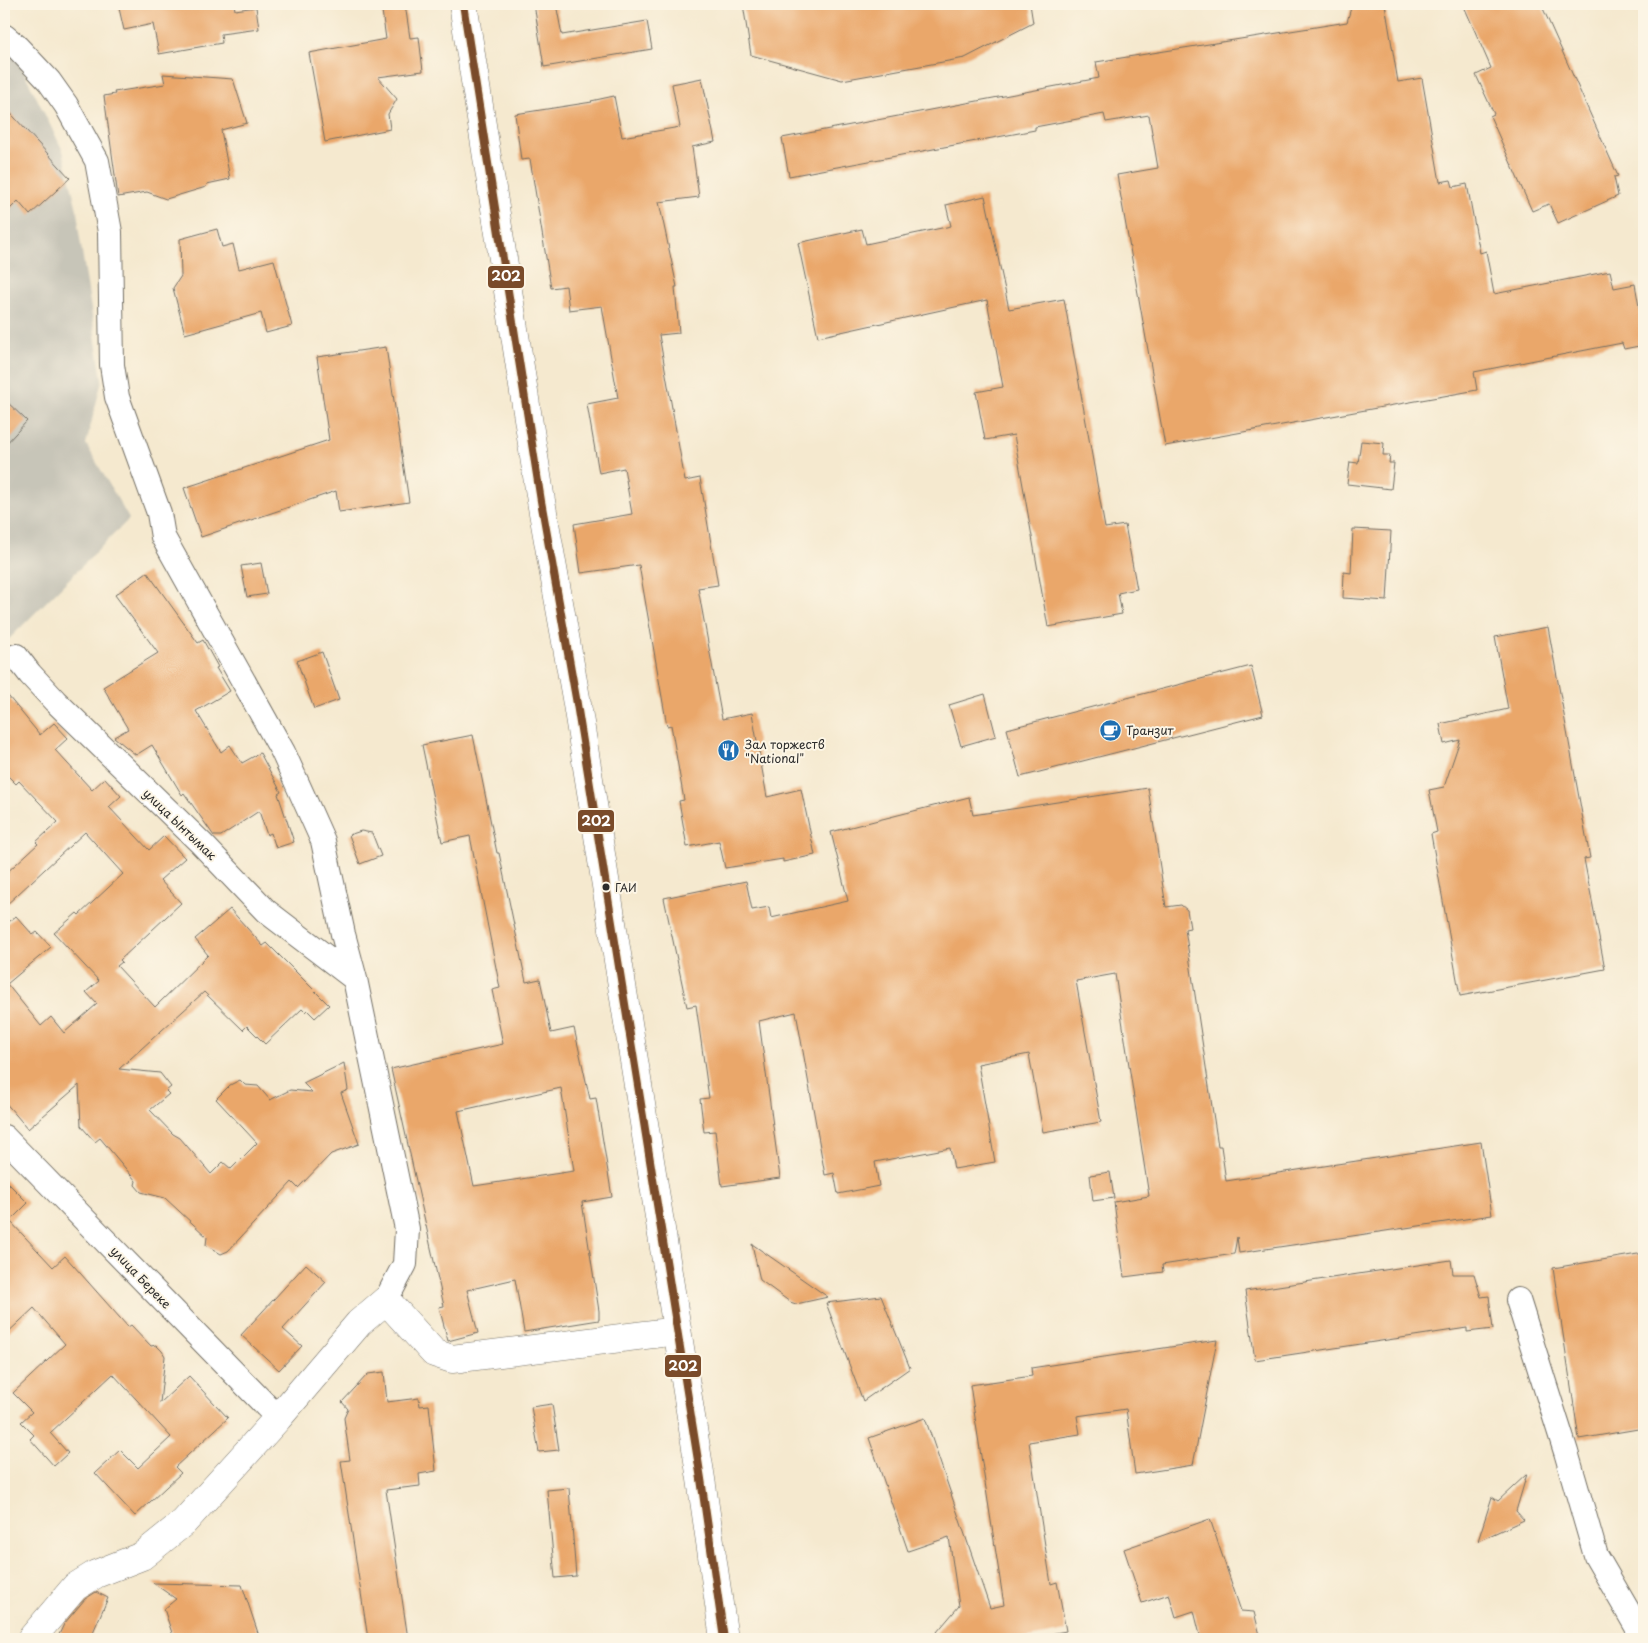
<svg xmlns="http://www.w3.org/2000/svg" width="1648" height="1643" font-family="'Playpen Sans',sans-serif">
<rect width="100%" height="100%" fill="#fcf5e5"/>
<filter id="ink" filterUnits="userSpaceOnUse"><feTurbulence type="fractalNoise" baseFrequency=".02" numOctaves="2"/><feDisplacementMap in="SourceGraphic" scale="10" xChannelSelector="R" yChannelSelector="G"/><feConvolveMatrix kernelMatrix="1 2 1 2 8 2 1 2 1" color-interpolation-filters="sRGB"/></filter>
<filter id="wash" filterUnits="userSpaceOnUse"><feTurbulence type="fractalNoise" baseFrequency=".0096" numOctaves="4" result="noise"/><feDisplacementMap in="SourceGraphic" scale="20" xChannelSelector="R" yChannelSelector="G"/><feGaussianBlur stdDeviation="1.12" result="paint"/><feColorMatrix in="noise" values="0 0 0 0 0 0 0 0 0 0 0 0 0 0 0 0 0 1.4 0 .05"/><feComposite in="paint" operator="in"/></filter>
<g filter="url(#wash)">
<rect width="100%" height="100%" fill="#f5e9cf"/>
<path fill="#c7c5b8" d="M 4,42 L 13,50 L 63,151 L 79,218 L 78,226 L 102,380 L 86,444 L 129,519 L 4,644 Z"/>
<g id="blocks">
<path fill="#eaa76b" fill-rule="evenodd" d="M 118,4 L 234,4 L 235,10 L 256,7 L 259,29 L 221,34 L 222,43 L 159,54 L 153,24 L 124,30 Z
M 381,4 L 405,4 L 410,38 L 419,37 L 423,71 L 378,77 L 397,99 L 388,114 L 390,129 L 325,142 L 309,53 L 386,39 Z
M 534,4 L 556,4 L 562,35 L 647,21 L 652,49 L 544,67 Z
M 743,4 L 1030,4 L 1033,23 L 965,58 L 842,80 L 751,55 Z
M 1352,4 L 1385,4 L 1398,82 L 1422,78 L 1440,182 L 1451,180 L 1453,187 L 1467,184 L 1480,253 L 1486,251 L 1494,294 L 1610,271 L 1614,288 L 1635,284 L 1644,335 L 1644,345 L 1624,349 L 1622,343 L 1474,372 L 1477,390 L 1165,446 L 1117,175 L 1158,168 L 1149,115 L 1106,122 L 1104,114 L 1035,127 L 1035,130 L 789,176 L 782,138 L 1099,78 L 1096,62 L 1347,22 Z
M 1463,4 L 1541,4 L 1618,176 L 1614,177 L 1618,196 L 1558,223 L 1549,204 L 1532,211 L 1490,116 L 1494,114 L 1476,75 L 1491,68 Z
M 163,74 L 233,79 L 247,123 L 221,130 L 230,179 L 207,184 L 206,187 L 166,199 L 147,192 L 118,197 L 104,96 L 115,94 L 114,92 L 165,84 Z
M 702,78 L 715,142 L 692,147 L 699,197 L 659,202 L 677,287 L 675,287 L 679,333 L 659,335 L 685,481 L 700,478 L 718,585 L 698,588 L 722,719 L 752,713 L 767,797 L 801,789 L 815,855 L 783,862 L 783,859 L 725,868 L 719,841 L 687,847 L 679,801 L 684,800 L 671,725 L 667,726 L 639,565 L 581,573 L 574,524 L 632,514 L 624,468 L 599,473 L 587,404 L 618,398 L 602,306 L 569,310 L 566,286 L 551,288 L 530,159 L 521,160 L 515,114 L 592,102 L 591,101 L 614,96 L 622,137 L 680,127 L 672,84 Z
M 4,106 L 70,178 L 30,215 L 18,201 L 4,215 Z
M 985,196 L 1009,309 L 1064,299 L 1105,528 L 1125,525 L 1137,589 L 1118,593 L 1122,614 L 1048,627 L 1014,435 L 985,440 L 976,392 L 1003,387 L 987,300 L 818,337 L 798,243 L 862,229 L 866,244 L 951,226 L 946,205 Z
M 217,229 L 222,247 L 233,244 L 239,269 L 274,260 L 292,326 L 266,333 L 261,313 L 185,334 L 173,288 L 181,276 L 180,239 Z
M 386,347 L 409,502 L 339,512 L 336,491 L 201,537 L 184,488 L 329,440 L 317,357 Z
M 4,399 L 27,421 L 4,446 Z
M 1361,441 L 1384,443 L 1383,455 L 1390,455 L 1389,463 L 1394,463 L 1391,489 L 1347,484 L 1350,462 L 1358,463 Z
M 1353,529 L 1391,531 L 1387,601 L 1343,598 L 1344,572 L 1351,573 Z
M 261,563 L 267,594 L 247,597 L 241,566 Z
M 147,572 L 198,643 L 203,640 L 218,667 L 216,668 L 230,691 L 196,711 L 221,752 L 230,745 L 242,763 L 260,753 L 281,792 L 278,794 L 294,842 L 276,848 L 271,833 L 267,835 L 259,811 L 221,836 L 214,836 L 184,793 L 182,795 L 152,745 L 136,755 L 114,737 L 128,729 L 103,687 L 158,653 L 115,595 Z
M 1548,627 L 1590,858 L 1584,859 L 1605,969 L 1460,996 L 1431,834 L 1437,832 L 1429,790 L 1444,787 L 1460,740 L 1444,744 L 1440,724 L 1508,709 L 1495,637 Z
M 322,652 L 339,700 L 314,709 L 297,661 Z
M 1251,666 L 1263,715 L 1020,777 L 1007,729 Z
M 4,691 L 40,735 L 54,723 L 68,738 L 55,750 L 92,790 L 105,778 L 121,796 L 109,807 L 149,850 L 164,836 L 185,858 L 160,880 L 181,903 L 120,960 L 122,962 L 117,966 L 155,1007 L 208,955 L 195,939 L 230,909 L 263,946 L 267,943 L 329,1005 L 315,1018 L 307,1010 L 305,1012 L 302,1009 L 265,1044 L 247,1026 L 243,1030 L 204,992 L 119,1069 L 160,1073 L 171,1087 L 166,1091 L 169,1094 L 150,1110 L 173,1134 L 180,1138 L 211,1174 L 223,1162 L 231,1169 L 257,1143 L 216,1099 L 230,1085 L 240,1080 L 245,1085 L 258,1086 L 270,1100 L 290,1090 L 312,1092 L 303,1083 L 344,1063 L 348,1090 L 341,1093 L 359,1144 L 331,1154 L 298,1188 L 292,1182 L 228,1251 L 221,1254 L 206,1245 L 207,1237 L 165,1198 L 141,1192 L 135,1185 L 136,1181 L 100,1138 L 95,1142 L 81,1126 L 79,1085 L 28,1129 L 4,1101 L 4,926 L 16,916 L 33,935 L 37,932 L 51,947 L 7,984 L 41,1026 L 51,1017 L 64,1033 L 97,1004 L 86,992 L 99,981 L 54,933 L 77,913 L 79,915 L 123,874 L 85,832 L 4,907 L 4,875 L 38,844 L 36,842 L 58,822 L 19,781 L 16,784 L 4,772 Z
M 985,694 L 996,736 L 961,746 L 949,705 Z
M 473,735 L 497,853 L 499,853 L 526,982 L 540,979 L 551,1033 L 574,1028 L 590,1099 L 596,1098 L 612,1197 L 582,1202 L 599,1311 L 599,1320 L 524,1332 L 515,1279 L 467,1290 L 478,1333 L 448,1341 L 439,1307 L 444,1306 L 391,1069 L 503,1044 L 492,990 L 500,988 L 470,836 L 442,842 L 422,745 ZM 561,1088 L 574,1171 L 474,1186 L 458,1111 Z
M 1148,788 L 1166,907 L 1181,905 L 1187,910 L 1190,928 L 1185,929 L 1218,1146 L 1221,1146 L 1226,1181 L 1481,1142 L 1492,1215 L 1239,1253 L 1237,1237 L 1234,1254 L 1162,1265 L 1163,1272 L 1124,1277 L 1114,1202 L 1149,1196 L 1115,974 L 1076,981 L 1101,1122 L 1043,1132 L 1029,1054 L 978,1064 L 995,1162 L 954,1169 L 950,1148 L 875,1162 L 879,1186 L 838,1194 L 834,1173 L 825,1175 L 796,1012 L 759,1021 L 780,1178 L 722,1186 L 715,1131 L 704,1132 L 700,1099 L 709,1098 L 696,1005 L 687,1007 L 664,898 L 746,881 L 752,910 L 769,907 L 771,918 L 848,901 L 831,832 L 969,797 L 973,815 Z
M 361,831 L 372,833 L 381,856 L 360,864 L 349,835 Z
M 1110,1172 L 1114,1198 L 1093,1201 L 1090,1175 Z
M 4,1179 L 28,1203 L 10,1221 L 53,1267 L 65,1256 L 128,1327 L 131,1325 L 151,1346 L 156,1345 L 162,1351 L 165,1356 L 160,1403 L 189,1376 L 228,1418 L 175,1467 L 181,1473 L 135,1516 L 95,1473 L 120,1450 L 138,1468 L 171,1437 L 113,1374 L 50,1433 L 68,1453 L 54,1466 L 30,1439 L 34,1435 L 21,1422 L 32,1412 L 13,1393 L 65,1344 L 34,1308 L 4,1336 Z
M 752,1244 L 828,1297 L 796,1304 L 790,1302 L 760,1280 Z
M 1644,1253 L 1644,1428 L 1579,1439 L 1553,1268 Z
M 1451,1260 L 1453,1274 L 1474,1274 L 1481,1297 L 1489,1296 L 1493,1329 L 1467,1332 L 1467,1328 L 1255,1360 L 1245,1291 Z
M 306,1264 L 326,1282 L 283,1329 L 302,1346 L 279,1370 L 241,1335 Z
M 881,1296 L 910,1368 L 863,1401 L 826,1303 Z
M 1217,1340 L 1193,1465 L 1135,1474 L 1126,1409 L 1077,1416 L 1080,1434 L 1029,1442 L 1051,1584 L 1057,1582 L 1066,1631 L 1024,1639 L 931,1639 L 959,1606 L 949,1537 L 908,1551 L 869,1438 L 925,1418 L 990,1608 L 1004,1605 L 970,1385 L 1032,1376 L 1031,1368 Z
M 384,1372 L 387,1402 L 419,1398 L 420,1406 L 429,1405 L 436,1471 L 419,1474 L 420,1486 L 386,1490 L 408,1639 L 368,1639 L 341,1461 L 350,1460 L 344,1418 L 348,1409 L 342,1402 L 368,1374 Z
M 552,1404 L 559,1450 L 539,1452 L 531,1407 Z
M 1527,1474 L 1516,1511 L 1524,1520 L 1478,1541 L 1492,1497 L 1498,1501 Z
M 569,1488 L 576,1576 L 555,1578 L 547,1490 Z
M 1210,1519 L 1241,1611 L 1254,1612 L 1261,1639 L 1201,1639 L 1194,1611 L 1176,1617 L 1169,1594 L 1142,1603 L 1124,1549 Z
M 153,1583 L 242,1585 L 260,1639 L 174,1639 L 164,1609 L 176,1599 Z
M 96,1592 L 108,1598 L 90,1639 L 57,1639 L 64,1624 L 85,1599 Z"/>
</g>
</g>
<g filter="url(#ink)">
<use href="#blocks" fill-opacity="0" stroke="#726e64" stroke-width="1"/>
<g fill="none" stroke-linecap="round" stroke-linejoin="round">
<defs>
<path id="minor" d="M 4,36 L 16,46 L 49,81 L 66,105 L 97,161 L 110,232 L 112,365 L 117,397 L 159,513 L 163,537 L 283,752 L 323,841 L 343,934 L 355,979 L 407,1229 L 405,1264 L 386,1300
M 16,656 L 30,674 L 55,701 L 201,843 L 266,911 L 355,979
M 4,1137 L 278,1418
M 1518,1300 L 1566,1452 L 1596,1556 L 1644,1639"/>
<path id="tertiary" d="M 31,1639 L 75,1587 L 96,1574 L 142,1556 L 184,1522 L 278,1418 L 359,1323 L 386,1300 L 434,1353 L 452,1359 L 677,1331"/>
<path id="secondary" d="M 463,4 L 541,501 L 576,698 L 701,1479 L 724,1639"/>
</defs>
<use href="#minor" stroke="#726e64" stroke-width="26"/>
<use href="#tertiary" stroke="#726e64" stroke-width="29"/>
<use href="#secondary" stroke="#726e64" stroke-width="29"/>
<use href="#minor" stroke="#fff" stroke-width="24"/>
<use href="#tertiary" stroke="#fff" stroke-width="28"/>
<use href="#secondary" stroke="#fff" stroke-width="28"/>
<defs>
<path id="bus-1" d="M 463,4 L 541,501 L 576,698 L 701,1479 L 724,1639"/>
</defs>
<use href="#bus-1" stroke="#fcf5e5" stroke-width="11"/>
<use href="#bus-1" stroke="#7a4b2a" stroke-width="8"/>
</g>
</g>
<defs>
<symbol id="cafe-disc" viewBox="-11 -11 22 22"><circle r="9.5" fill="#1f6fb2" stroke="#fcf5e5"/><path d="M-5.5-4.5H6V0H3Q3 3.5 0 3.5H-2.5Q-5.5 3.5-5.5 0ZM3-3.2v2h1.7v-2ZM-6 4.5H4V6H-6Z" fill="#fff"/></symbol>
<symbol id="restaurant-disc" viewBox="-11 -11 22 22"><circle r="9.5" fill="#1f6fb2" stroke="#fcf5e5"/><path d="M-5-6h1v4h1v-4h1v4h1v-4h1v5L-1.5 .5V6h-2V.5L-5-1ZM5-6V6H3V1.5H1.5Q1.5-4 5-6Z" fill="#fff"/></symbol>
</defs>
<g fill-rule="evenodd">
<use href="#cafe-disc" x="1098" y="718" width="25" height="25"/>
<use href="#restaurant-disc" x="716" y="738" width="25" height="25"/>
</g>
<circle fill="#2b2b2b" stroke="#fcf5e5" stroke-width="2" cx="606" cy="887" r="4.5"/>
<g text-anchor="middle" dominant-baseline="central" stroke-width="4" stroke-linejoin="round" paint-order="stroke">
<g font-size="11" fill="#2b2b2b" stroke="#fcf5e5" text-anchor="start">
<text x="615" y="887">ГАИ</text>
</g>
<g font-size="12" fill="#2b2b2b" stroke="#fcf5e5" text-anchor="start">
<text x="1126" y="730">Транзит</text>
<text x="745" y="744">Зал торжеств<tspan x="745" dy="14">"National"</tspan></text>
</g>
<g font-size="12" fill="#2b2b2b" stroke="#fcf5e5">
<text transform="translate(180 824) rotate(44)">улица Ынтымак</text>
<text transform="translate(141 1277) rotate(46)">улица Береке</text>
</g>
</g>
<g stroke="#fcf5e5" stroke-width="2">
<rect x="487" y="265" width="38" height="24" rx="5" fill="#7a4b2a"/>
<rect x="577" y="809" width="38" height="24" rx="5" fill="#7a4b2a"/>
<rect x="664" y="1354" width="38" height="24" rx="5" fill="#7a4b2a"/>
</g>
<g font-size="14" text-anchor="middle" font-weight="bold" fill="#fff">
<text x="506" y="281">202</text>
<text x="596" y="826">202</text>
<text x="683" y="1371">202</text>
</g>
<rect width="1648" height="1643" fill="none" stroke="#fcf5e5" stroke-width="20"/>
</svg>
